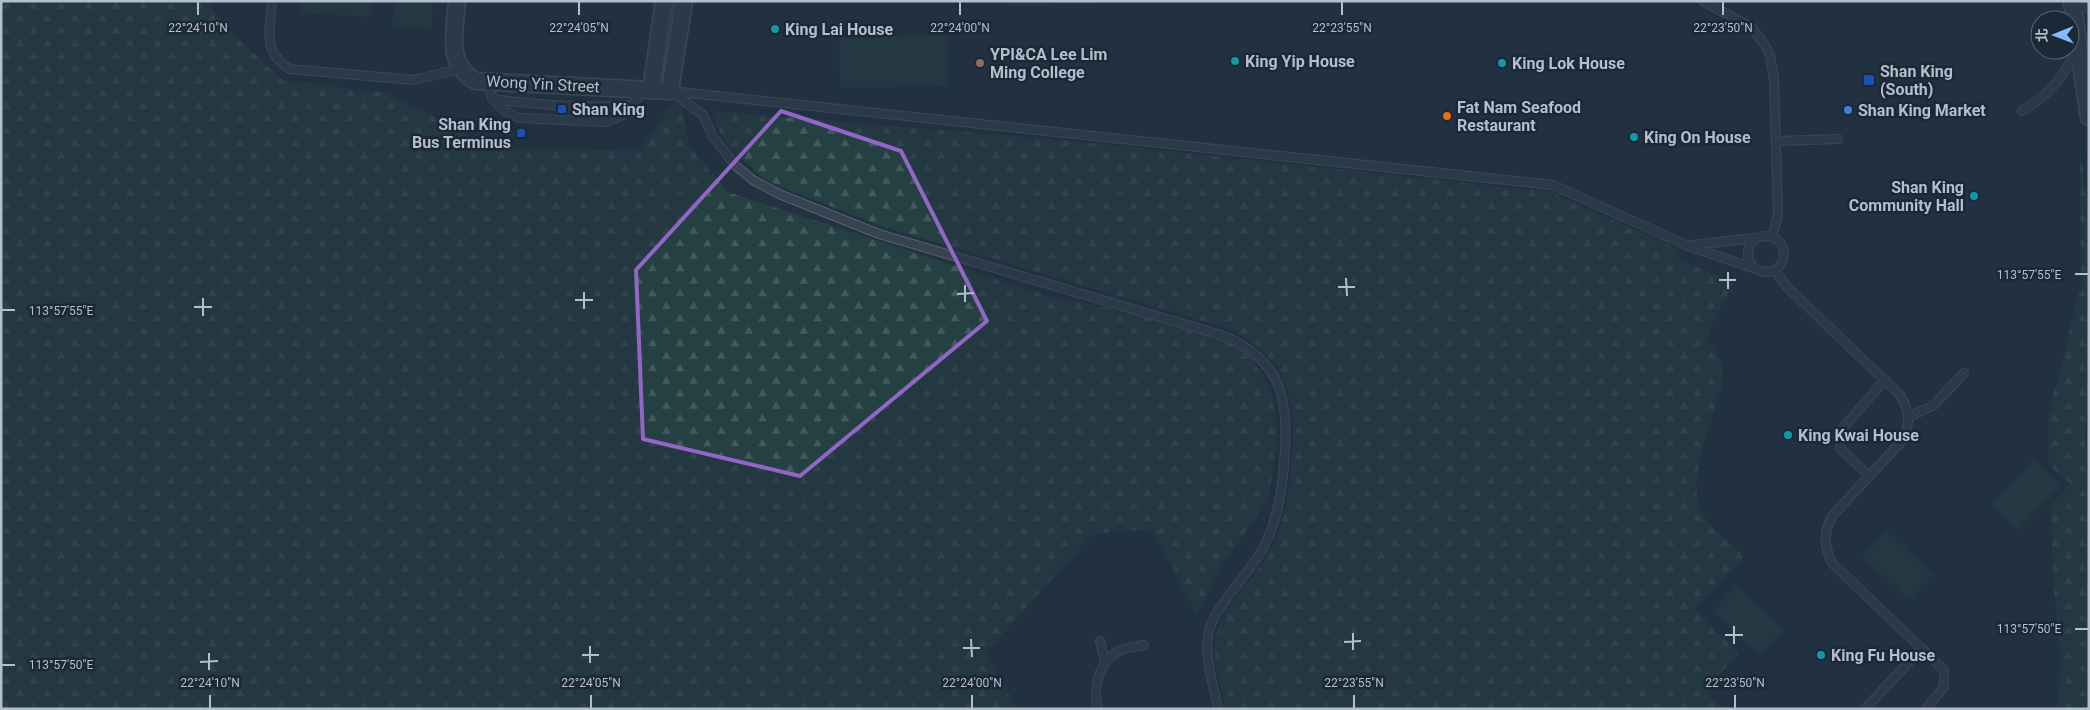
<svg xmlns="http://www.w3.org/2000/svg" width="2090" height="710" font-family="Roboto,'Noto Sans TC',sans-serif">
<defs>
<pattern id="forest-firs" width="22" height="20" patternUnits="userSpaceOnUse" patternTransform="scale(1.25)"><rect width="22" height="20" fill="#254042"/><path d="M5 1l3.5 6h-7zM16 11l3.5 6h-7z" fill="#425a5c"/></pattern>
</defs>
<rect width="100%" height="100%" fill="#233141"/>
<path fill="url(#forest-firs)" d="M 1,1 L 207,1 L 226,28 L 283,80 L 384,93 L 447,123 L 487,147 L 639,151 L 680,94 L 689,145 L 727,192 L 1052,297 L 1207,327 L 1248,352 L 1272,392 L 1278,437 L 1268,501 L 1216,574 L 1197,615 L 1152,529 L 1093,534 L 985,653 L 1017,709 L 1,709 Z
M 711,111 L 1063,140 L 1551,192 L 1680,250 L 1677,258 L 1733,283 L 1705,339 C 1719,352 1724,364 1723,383 C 1714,415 1687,479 1700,509 C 1708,528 1730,543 1745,556 L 1694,610 L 1739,653 L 1705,690 L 1723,709 L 1226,709 C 1222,687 1211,660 1216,637 C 1222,605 1255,580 1270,551 C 1284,522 1289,494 1291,462 C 1296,399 1291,361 1230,329 L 881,226 L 782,187 L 763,178 L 731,149 L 719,131 Z
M 2080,150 L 2089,216 L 2089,371 L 2085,438 L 2089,497 L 2089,709 L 2057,709 L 2061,661 L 2053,578 L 2051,505 L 2070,484 L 2049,465 L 2048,417 L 2081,283 Z"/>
<path fill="#254042" d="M 301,1 L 372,1 L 371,17 L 301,13 Z
M 394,1 L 433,1 L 432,29 L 392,26 Z
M 1008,1 L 1119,1 L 1119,3 L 1009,6 Z
M 948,35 L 948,86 L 840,88 L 839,37 Z
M 2034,459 L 2061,485 L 2018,530 L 1991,505 Z
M 1886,530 L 1933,575 L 1909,600 L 1862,556 Z
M 1737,586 L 1784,630 L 1760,656 L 1713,611 Z"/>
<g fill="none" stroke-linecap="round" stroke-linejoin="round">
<defs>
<path id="lane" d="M 272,1 C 270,29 262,53 290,69 L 414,80 L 459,69
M 1703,1 L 1751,27 L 1765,45 L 1770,56 L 1774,79 L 1778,215 L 1772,237
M 2073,8 L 2089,7
M 487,82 C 491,101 502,112 520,118 L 604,122 C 623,118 635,108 641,89
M 670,91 L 1553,185 L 1688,246 L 1753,268
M 672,92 L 703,115 L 713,137 L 736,166 L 753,180 L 779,194 L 879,234 L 1221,335 C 1285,360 1289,403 1284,464 C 1282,493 1277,522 1263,548 C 1250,572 1218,604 1210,627 C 1202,652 1213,683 1218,709
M 492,99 C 539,105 587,108 634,105
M 2022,111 C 2048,96 2065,77 2076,49
M 1776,141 L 1838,139
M1748 254a18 18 0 1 1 36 0a18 18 0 1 1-36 0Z
M 1692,245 L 1755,238
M 1775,271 L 1788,288 L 1900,395 C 1910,411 1911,424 1902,441 L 1832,516 C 1823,534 1824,546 1832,563 L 1944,670 L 1944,687 L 1926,709
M 1909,417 L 1934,405 L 1964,373
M 1869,476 L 1840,448 L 1840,431 L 1885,380
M 1100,641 L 1105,663
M 1098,709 C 1092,691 1099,661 1117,652 C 1125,647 1135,647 1144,645
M 1865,709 L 1922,648"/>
<path id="street" d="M 457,1 C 455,31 445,65 476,81 L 670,91 L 684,1
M 2072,1 L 2089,117
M 651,90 L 664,1"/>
</defs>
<use href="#lane" stroke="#55616f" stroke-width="10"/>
<use href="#street" stroke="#55616f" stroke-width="19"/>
<use href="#lane" stroke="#374351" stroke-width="8"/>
<use href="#street" stroke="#374351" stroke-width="16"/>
</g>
<path d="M0 0H2090V710H0ZM 781,111 L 901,151 L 987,321 L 800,476 L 643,439 L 636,270 Z" fill="#233141" fill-opacity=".55" fill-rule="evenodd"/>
<path fill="none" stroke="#9266c4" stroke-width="4" stroke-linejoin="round" d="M 781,111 L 901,151 L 987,321 L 800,476 L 643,439 L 636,270 Z"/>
<path fill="none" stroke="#b4becc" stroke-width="2" d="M 198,2 L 198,15M 579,2 L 579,15M 960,2 L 960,15M 1342,2 L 1342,15M 1723,2 L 1723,15M 1728,272 L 1728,289M 2075,274 L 2088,274M 1346,278 L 1347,296M 1719,280 L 1736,280M 965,285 L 965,302M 1338,287 L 1355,287M 584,292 L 584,309M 957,294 L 974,293M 203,298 L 203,316M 575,300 L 593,300M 194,307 L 212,307M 2,310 L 15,310M 1734,626 L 1734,644M 2075,629 L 2088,629M 1353,633 L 1353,650M 1725,635 L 1743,635M 971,639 L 972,657M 1344,642 L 1361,641M 590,646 L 590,663M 963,648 L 980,648M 209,653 L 209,670M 582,655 L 599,655M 200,662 L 218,661M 2,665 L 15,665M 210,695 L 210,708M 591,695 L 591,708M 972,695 L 972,708M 1354,695 L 1354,708M 1735,695 L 1735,708"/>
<g fill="#0f9aa8" stroke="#1c2836" stroke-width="2">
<circle cx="775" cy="29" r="5"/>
<circle cx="1235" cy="61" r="5"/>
<circle cx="1502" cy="63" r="5"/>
<circle cx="1634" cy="137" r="5"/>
<circle cx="1974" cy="196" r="5"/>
<circle cx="1788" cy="435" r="5"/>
<circle cx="1821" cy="655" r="5"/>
</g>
<circle fill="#8d6e63" stroke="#1c2836" stroke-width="2" cx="980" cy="63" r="5"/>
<g fill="#1a4fb4" stroke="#1c2836" stroke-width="2">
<rect x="1863" y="74" width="12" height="12" rx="2.5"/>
<rect x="557" y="104" width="10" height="10" rx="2.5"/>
<rect x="516" y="128" width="10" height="10" rx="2.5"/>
</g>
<circle fill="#3f7fe0" stroke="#1c2836" stroke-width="2" cx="1848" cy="110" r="5"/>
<circle fill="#e8710a" stroke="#1c2836" stroke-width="2" cx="1447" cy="116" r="5"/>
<g text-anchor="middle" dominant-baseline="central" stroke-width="5" stroke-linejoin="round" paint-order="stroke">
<g font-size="16" font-weight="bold" fill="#b4becc" stroke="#1c2836" text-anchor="start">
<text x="785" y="29">King Lai House</text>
<text x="990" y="54">YPI&amp;CA Lee Lim<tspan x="990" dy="18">Ming College</tspan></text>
<text x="1245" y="61">King Yip House</text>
<text x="1512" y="63">King Lok House</text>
<text x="1880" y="71">Shan King<tspan x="1880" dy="18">(South)</tspan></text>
<text x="1457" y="107">Fat Nam Seafood<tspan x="1457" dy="18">Restaurant</tspan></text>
<text x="572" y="109">Shan King</text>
<text x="1858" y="110">Shan King Market</text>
<text x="511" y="124" text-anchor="end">Shan King<tspan x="511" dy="18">Bus Terminus</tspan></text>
<text x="1644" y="137">King On House</text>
<text x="1964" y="187" text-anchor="end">Shan King<tspan x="1964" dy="18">Community Hall</tspan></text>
<text x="1798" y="435">King Kwai House</text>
<text x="1831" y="655">King Fu House</text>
</g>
<g font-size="16" fill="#b4becc" stroke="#1c2836">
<text transform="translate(543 84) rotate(3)">Wong Yin Street</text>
</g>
</g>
<g font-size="12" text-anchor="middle" fill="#b4becc" stroke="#1c2836" stroke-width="5" stroke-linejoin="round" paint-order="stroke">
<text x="198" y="32">22°24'10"N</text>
<text x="579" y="32">22°24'05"N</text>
<text x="960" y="32">22°24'00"N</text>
<text x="1342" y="32">22°23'55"N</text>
<text x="1723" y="32">22°23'50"N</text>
<text x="2029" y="279">113°57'55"E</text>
<text x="61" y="315">113°57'55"E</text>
<text x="2029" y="633">113°57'50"E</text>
<text x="61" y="669">113°57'50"E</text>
<text x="210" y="687">22°24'10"N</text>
<text x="591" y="687">22°24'05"N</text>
<text x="972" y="687">22°24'00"N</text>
<text x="1354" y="687">22°23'55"N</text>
<text x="1735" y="687">22°23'50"N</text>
</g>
<rect width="2090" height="710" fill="none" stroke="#b4becc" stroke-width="5"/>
<g transform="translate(2055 35) rotate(269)"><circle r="24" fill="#1c2836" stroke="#596472"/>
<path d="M0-4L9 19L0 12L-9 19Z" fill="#85baff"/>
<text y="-8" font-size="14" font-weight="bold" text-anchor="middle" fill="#b4becc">北</text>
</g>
</svg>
